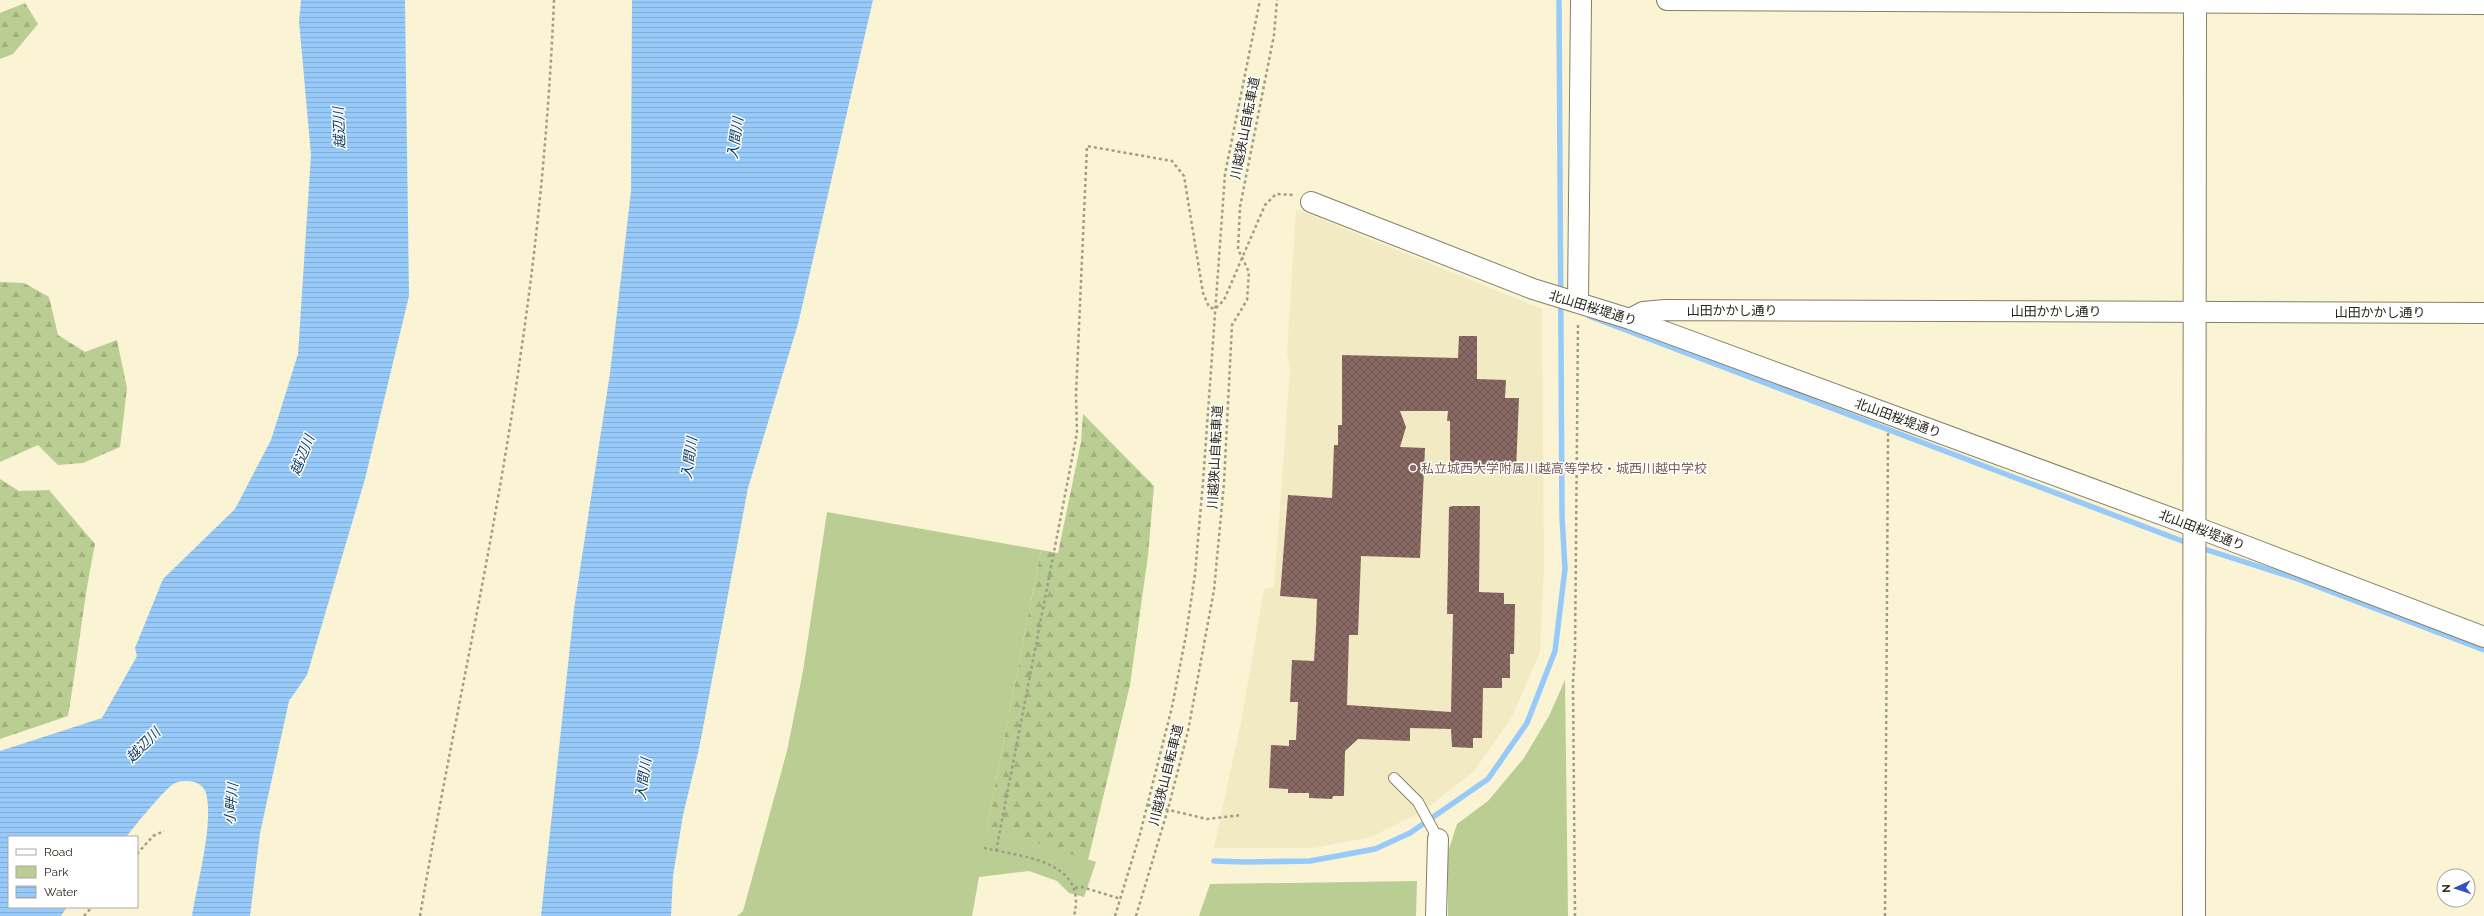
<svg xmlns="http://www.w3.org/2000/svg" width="2484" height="916" font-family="Raleway,'Noto Sans JP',sans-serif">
<defs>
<pattern id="forest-firs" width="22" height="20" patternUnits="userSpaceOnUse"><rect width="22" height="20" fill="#bacd92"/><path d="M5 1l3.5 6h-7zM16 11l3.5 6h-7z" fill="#a0b07d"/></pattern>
<pattern id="water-rules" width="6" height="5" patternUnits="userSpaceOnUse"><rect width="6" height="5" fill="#97caf9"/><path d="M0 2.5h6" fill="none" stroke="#82aed5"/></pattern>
<pattern id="building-cross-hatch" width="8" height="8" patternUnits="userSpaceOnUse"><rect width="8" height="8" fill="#896963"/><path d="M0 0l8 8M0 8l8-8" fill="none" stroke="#705651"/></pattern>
</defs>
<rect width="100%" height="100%" fill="#faf4d4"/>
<path fill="#f2eac3" d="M 1296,209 L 1542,309 L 1544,566 L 1540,652 L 1512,717 L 1474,771 L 1423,811 L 1371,837 L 1314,848 L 1214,848 L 1241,722 L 1264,589 L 1274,587 L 1290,370 L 1287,353 Z"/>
<path fill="#bacd92" d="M 827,512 L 1041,550 L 987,826 L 1096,862 L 1084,897 L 1069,893 L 1057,881 L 1029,871 L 979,877 L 972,916 L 737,916 L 743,911 L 787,751 L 803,671 Z
M 1565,680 L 1568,916 L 1448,916 L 1448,852 L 1457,824 L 1488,801 L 1524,758 L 1549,716 Z
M 1417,881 L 1416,916 L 1199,916 L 1210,884 Z"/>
<path fill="url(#forest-firs)" d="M 25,3 L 38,24 L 13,54 L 0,59 L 0,13 Z
M 0,282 L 24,283 L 49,297 L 58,335 L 85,352 L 117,340 L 127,388 L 120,447 L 83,463 L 58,465 L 38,445 L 0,462 Z
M 1083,414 L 1154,486 L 1148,555 L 1130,685 L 1088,860 L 987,826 L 1041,550 L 1058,553 L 1081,442 Z
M 0,479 L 19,491 L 49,490 L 95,544 C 83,601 78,658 68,716 L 0,739 Z"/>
<path fill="url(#water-rules)" d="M 301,0 L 405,0 L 409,296 L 365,479 L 307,675 L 289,701 L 260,833 L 250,916 L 192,916 C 197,884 214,823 206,793 C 202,780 185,779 175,783 C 166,787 134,827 126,837 L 9,837 L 9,907 L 67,907 L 61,916 L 0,916 L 0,751 L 102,718 L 137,656 L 135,648 L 163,579 L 235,509 L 271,440 L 298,354 L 311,155 L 299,21 Z
M 632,0 L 873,0 L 798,324 L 748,488 L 699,749 L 683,815 L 673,876 L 671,916 L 541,916 L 574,609 L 610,373 L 631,191 Z"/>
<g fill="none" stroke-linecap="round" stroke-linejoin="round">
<path stroke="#97caf9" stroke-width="5.5" d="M 1589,316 L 2190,544
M 2198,547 L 2295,578 L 2484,650
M 1214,861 L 1246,862 L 1310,861 L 1375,849 L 1410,833 L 1488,779 L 1527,723 L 1555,651 L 1565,569 L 1562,516 L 1559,0"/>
</g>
<path fill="url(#building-cross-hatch)" d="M 1459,336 L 1477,336 L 1477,379 L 1506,380 L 1505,398 L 1519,398 L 1516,471 L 1450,468 L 1450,421 L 1447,421 L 1448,411 L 1400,411 L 1406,427 L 1400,447 L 1425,448 L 1420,558 L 1361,556 L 1358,635 L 1349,635 L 1347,705 L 1451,712 L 1453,614 L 1447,614 L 1449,507 L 1453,506 L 1480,506 L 1479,592 L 1504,593 L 1504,604 L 1515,604 L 1514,654 L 1510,654 L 1510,678 L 1502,678 L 1502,688 L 1483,688 L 1482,738 L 1473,738 L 1473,748 L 1452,747 L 1451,729 L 1410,728 L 1410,741 L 1358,739 L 1345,751 L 1344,796 L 1333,796 L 1332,799 L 1309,798 L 1309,793 L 1288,793 L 1288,789 L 1269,788 L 1271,745 L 1289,746 L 1289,740 L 1296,740 L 1298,702 L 1290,702 L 1292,660 L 1314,661 L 1316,628 L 1317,599 L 1280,596 L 1288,495 L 1332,498 L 1334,445 L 1338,445 L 1338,425 L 1342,425 L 1342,355 L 1458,358 Z"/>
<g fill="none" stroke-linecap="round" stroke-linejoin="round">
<defs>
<path id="service" d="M 1394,778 L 1418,802 L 1438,839"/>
<path id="minor" d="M 1667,0 L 2484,4
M 1311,202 L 1533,289 L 1630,319 L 2193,526 L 2484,637
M 1578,302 L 1581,0
M 1630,319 L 1643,312 L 1665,310 L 2484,313
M 1436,916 L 1438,839"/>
<path id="tertiary" d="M 2194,916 L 2195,0"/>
</defs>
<use href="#service" stroke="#868063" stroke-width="12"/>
<use href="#minor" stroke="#868063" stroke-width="22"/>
<use href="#tertiary" stroke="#868063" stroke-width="24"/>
<path stroke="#a19c85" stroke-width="2.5" stroke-dasharray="3 3" stroke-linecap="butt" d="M 1148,805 L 1207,819 L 1242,815
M 984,848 C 1022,857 1088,860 1074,916
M 996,851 L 1077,433 L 1076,395 L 1087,146 L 1172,161 L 1184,176 L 1203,293 L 1209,307 L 1215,309 L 1224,300 L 1265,205 L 1276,194 L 1294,195
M 137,854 L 153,836 L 164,831
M 1075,888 L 1082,887 L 1121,899
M 84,916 L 92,907
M 420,916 C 452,728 495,541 521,352 C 538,236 549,118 554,0
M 1115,916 L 1140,834 L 1172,707 L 1186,635 L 1195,574 L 1203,482 L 1225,174 L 1260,0
M 1136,916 L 1168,809 L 1188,731 L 1214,590 L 1224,483 L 1232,325 L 1247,300 L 1249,272 L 1238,249 L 1240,207 L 1274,35 L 1277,0
M 1575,916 L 1573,681 L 1575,653 L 1578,323
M 1885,916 L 1888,433"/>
<use href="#service" stroke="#fff" stroke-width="10"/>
<use href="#minor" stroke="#fff" stroke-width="20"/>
<use href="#tertiary" stroke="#fff" stroke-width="22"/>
</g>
<circle fill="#8d6e63" stroke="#fff" stroke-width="1.5" cx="1413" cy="468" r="4"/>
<g text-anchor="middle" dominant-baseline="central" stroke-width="3" stroke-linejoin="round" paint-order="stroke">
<g font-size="13" fill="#29271b" stroke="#fff">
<text transform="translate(1245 128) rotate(-79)">川越狭山自転車道</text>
<text transform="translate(1593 308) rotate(17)">北山田桜堤通り</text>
<text x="1732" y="310">山田かかし通り</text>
<text x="2056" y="311">山田かかし通り</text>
<text x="2380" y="312">山田かかし通り</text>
<text transform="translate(1898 418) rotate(20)">北山田桜堤通り</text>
<text transform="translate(1215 457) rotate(-87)">川越狭山自転車道</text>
<text transform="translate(2202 530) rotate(21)">北山田桜堤通り</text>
<text transform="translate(1166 775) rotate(-76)">川越狭山自転車道</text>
</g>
<g font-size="13" fill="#785e54" stroke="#fff" text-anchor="start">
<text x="1421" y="468">私立城西大学附属川越高等学校・城西川越中学校</text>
</g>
<g font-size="14" font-style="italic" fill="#093a5f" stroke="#fff">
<text transform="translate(339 128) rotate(-93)">越辺川</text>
<text transform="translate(735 138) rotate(-82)">入間川</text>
<text transform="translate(302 455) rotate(-68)">越辺川</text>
<text transform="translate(689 458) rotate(-82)">入間川</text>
<text transform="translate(143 745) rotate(-46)">越辺川</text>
<text transform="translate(643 779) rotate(-82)">入間川</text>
<text transform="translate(231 804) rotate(-85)">小畔川</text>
</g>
</g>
<rect x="8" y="836" width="130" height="72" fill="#ffffff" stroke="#a9a9a4"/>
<rect x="16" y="849" width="20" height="6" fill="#ffffff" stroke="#a9a9a4"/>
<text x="44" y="856" font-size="12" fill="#29271b">Road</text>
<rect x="16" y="866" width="20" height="12" fill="#bacd92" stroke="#a9a9a4"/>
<text x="44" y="876" font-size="12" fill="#29271b">Park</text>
<rect x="16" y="886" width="20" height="12" fill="url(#water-rules)" stroke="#a9a9a4"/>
<text x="44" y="896" font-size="12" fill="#29271b">Water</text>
<g transform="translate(2456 888) rotate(267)"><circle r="19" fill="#ffffff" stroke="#a9a9a4"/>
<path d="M0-3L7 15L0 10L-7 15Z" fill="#3450c2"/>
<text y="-6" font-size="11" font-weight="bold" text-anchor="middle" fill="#29271b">N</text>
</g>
</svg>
